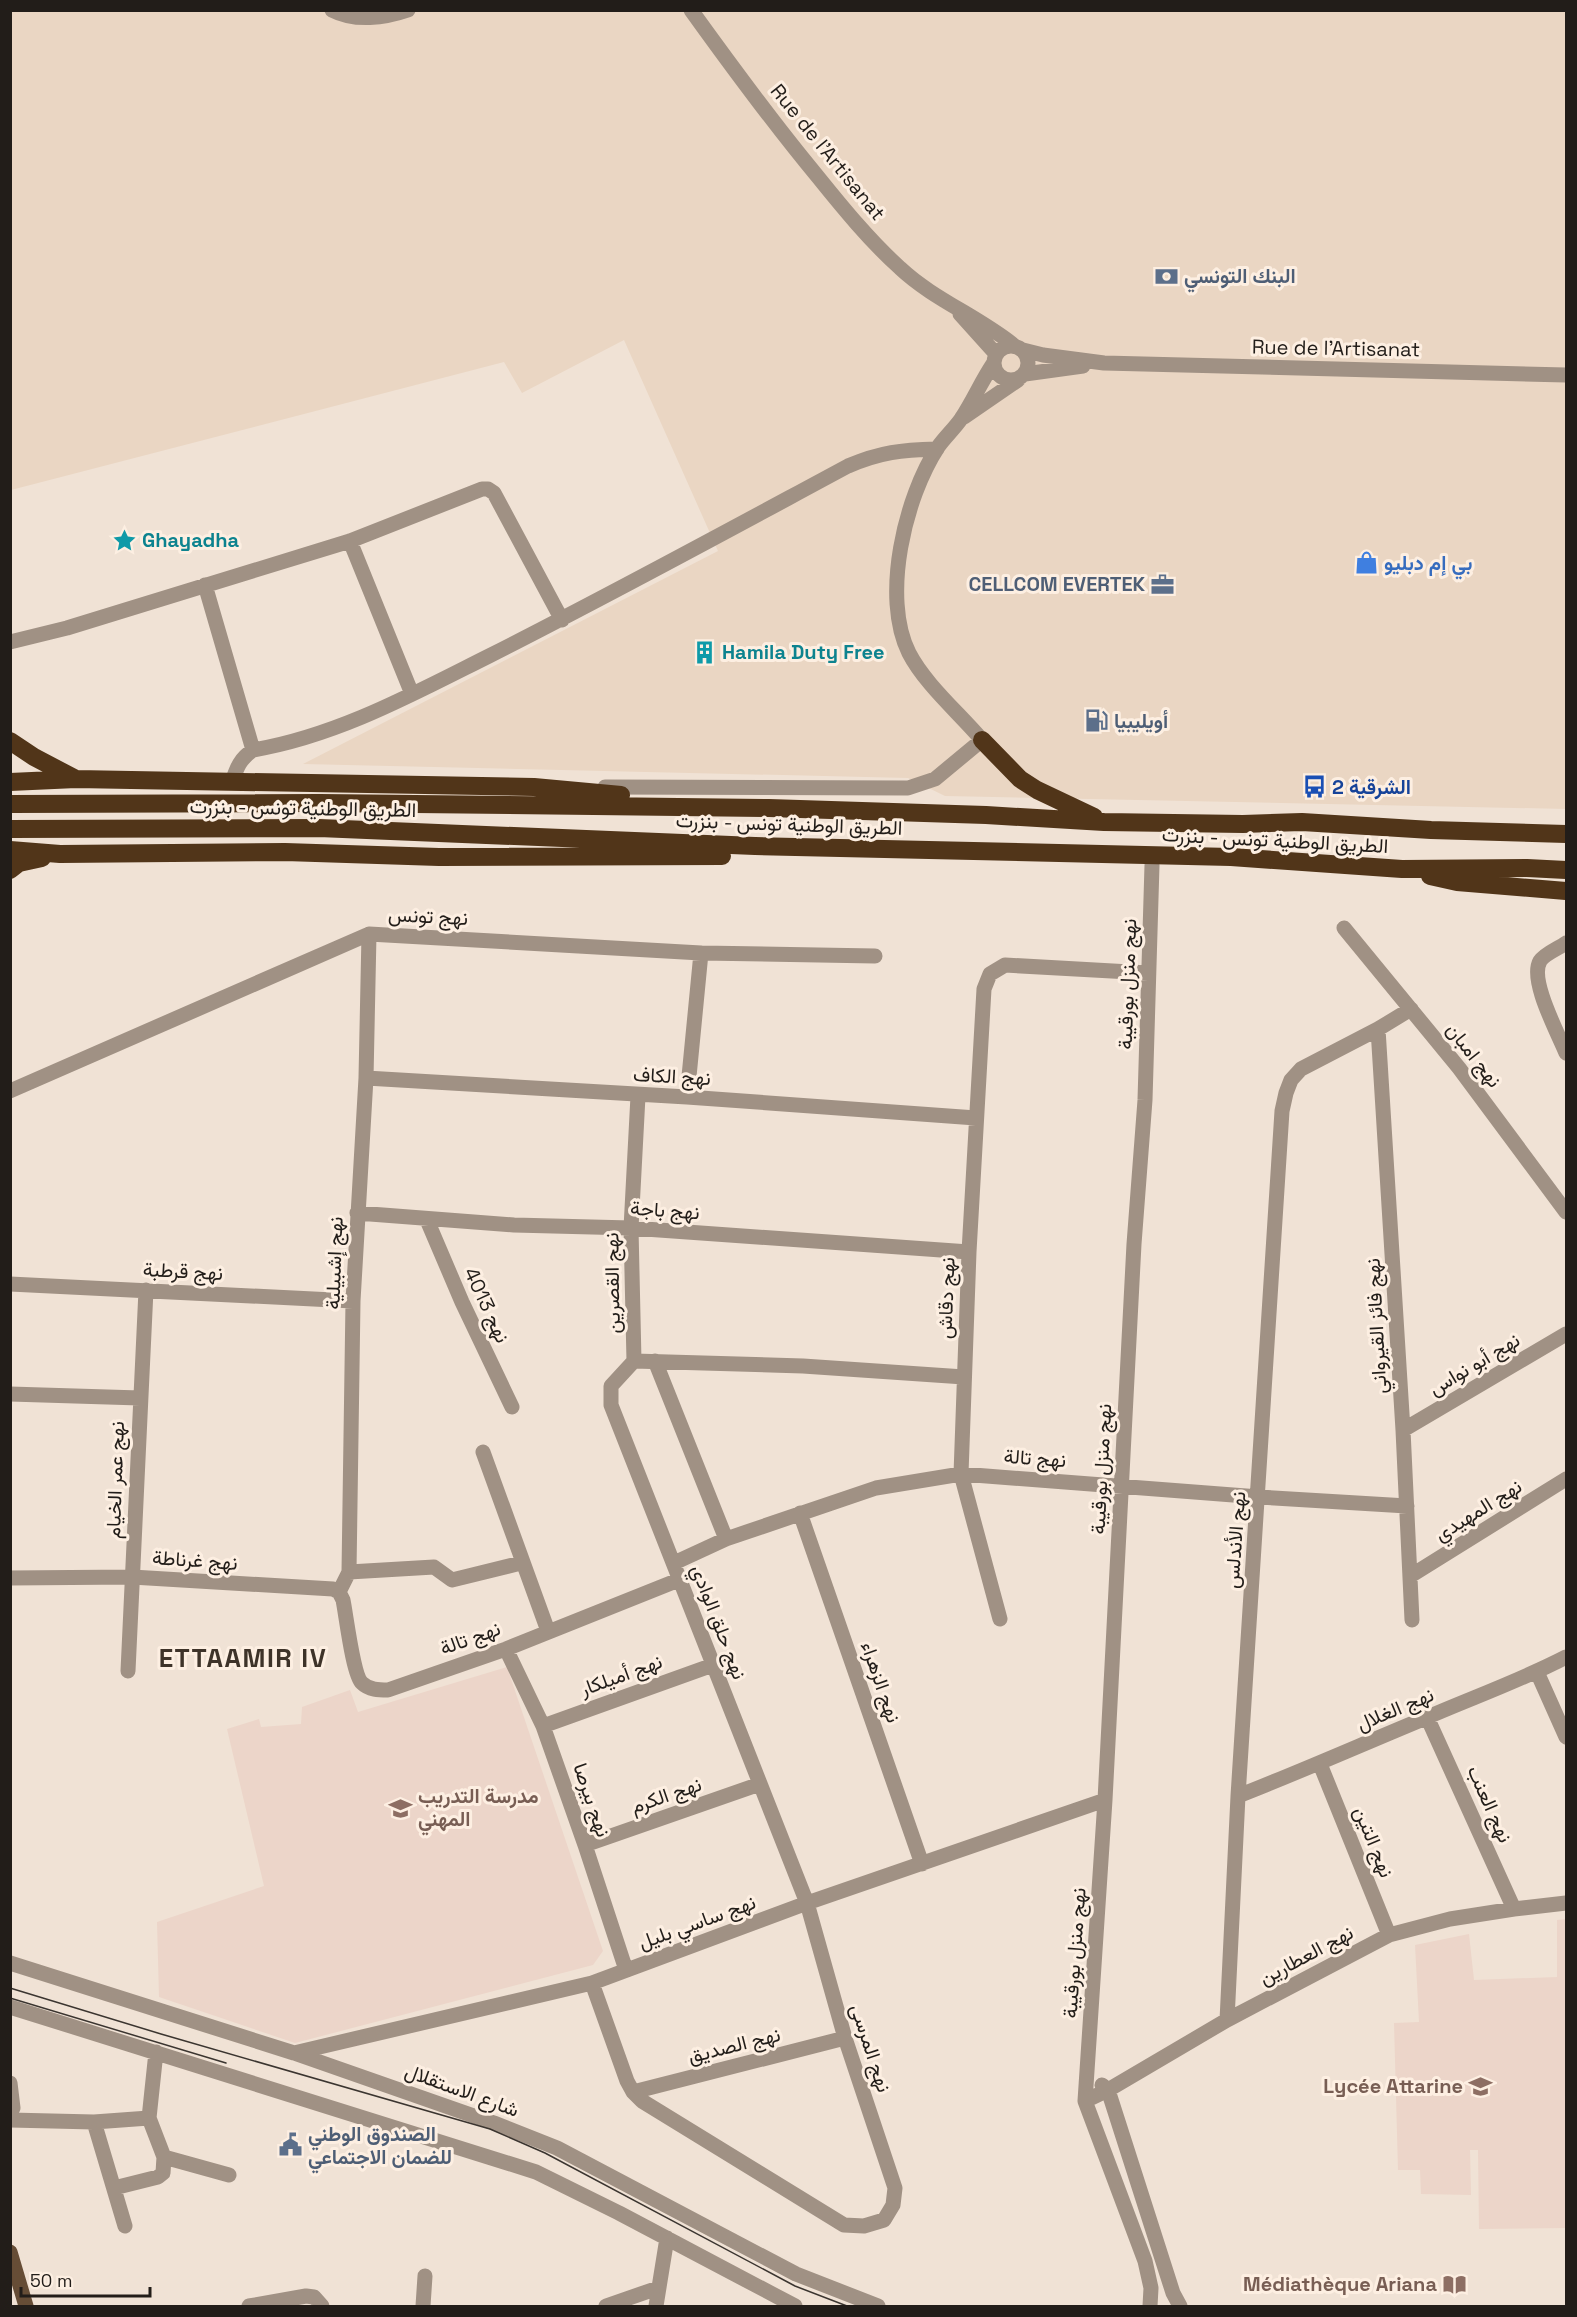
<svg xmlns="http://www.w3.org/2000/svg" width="1577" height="2317" font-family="'Space Grotesk',Vazirmatn,sans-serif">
<rect width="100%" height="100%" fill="#f0e2d5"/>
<path fill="#ead6c3" d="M 11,11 L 1566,11 L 1566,809 L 945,796 L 908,778 L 303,764 L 718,551 L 624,340 L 522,393 L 504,362 L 11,490 Z"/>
<path fill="#ecd5c9" d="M 507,1667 L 603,1951 L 593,1965 L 295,2043 L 159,1997 L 157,1922 L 264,1886 L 227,1729 L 259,1719 L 261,1727 L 301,1724 L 302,1707 L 350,1690 L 358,1712 Z
M 1566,1919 L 1566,2228 L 1479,2229 L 1478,2150 L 1470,2150 L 1471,2195 L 1421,2194 L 1420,2170 L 1398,2170 L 1394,2023 L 1419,2022 L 1415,1945 L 1469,1934 L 1474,1980 L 1557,1977 L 1557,1920 Z"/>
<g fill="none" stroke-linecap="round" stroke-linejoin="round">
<path stroke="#a09184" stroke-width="15" d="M 332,10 C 355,22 385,18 408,10
M 691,10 C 732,67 773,123 818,177 C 843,208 870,241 900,268 C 934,300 980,317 1016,347
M 960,314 L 996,354
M994 363a17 17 0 1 1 34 0a17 17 0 1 1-34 0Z
M 1023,350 L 1043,355 L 1104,363 L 1566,375
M 1025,374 L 1083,366
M 964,417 L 1018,380
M 350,541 L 412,694
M 205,585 L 253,750 C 337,736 415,693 489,656 C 610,595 729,530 848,466 C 881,452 901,450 937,449
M 10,642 L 67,628 L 350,541 L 482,489 L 488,489 L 494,493 L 562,620
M 232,782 C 237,767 240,759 253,750
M 605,787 L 908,788 L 935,779 L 982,740 C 959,713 925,684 909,653 C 881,597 905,497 938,447 C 945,437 954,429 961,419 C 973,401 981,382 993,364
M 1344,928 L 1459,1068 L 1566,1212
M 1566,943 C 1559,948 1544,954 1540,961 C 1529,980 1558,1033 1566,1053
M 1378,1029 L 1403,1430 L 1412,1620
M 366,1078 L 687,1097 L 976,1118
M 10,1091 L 369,934 L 701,953 L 875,956
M 687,1097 L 701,953
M 357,1213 L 514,1225 L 631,1228 L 969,1252
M 427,1220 L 462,1302 L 512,1407
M 10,1284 L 353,1301
M 634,1361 L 803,1366 L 964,1377
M 634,1361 L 631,1228 L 638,1096
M 655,1361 L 726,1539
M 10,1394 L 140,1398
M 1403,1430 L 1566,1334
M 483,1452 L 548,1631
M 800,1513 L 922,1864
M 674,1563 L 726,1539 L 876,1488 L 961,1474 L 1259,1497 L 1407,1506
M 349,1572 L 434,1567 L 452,1580 L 521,1563
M 1412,1575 L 1566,1479
M 10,1578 L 132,1577 L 333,1589 L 339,1592
M 339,1592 L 349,1572 L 353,1301 L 366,1078 L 369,934
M 339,1592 L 343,1600 C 346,1614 353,1675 362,1683 C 369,1690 379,1690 388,1690 L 506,1649 L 681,1579
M 1000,1619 L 961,1474 L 969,1252 L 984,989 L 990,974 L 1005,965 L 1148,973
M 506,1649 L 543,1726 L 585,1845 L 626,1970
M 128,1671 L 146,1290
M 1537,1672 L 1566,1737
M 1427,1717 L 1514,1909
M 543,1726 L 713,1665
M 1320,1764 L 1389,1935
M 1238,1796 C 1302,1771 1365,1743 1428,1717 C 1474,1697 1522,1680 1566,1657
M 585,1845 L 760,1784
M 10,1963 L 294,2053 L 494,2123 L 557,2148 L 796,2274 L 878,2306
M 592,1983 L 627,2081 L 633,2092 L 642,2101 L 844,2225 L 864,2226 L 884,2220 L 893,2205 L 895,2188 L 845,2038 L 807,1903 L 611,1405 L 611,1386 L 634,1361
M 10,2007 L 536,2172 L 619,2213 L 795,2306
M 1227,2020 L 1238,1796 L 1282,1111 L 1286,1093 L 1291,1080 L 1301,1069 L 1378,1029 L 1411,1009
M 294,2053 L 592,1983 L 807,1903 L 1105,1800
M 10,2083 L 13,2108 L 10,2114
M 1102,2085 L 1108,2090 L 1173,2293 L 1180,2306
M 633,2092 L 845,2038
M 1085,2101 L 1108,2090 L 1227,2020 L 1389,1935 L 1450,1919 L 1514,1909 L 1566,1903
M 10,2120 L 94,2122 L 149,2118
M 94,2122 L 125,2226
M 164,2157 L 229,2175
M 114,2188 L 158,2177 L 163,2173 L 164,2157 L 149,2118 L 156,2052
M 249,2306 L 306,2296 L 314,2297 L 322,2306
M 423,2306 L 425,2276
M 606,2306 L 658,2288
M 656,2306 L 667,2238
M 1150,2306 L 1151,2288 L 1145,2261 L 1085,2101 L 1105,1800 L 1134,1244 L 1145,1100 L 1152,865"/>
<path stroke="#664d36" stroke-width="15" d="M 10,2252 L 26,2306"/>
<path stroke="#513519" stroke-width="18" d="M 982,740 L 1020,779 L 1037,790 L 1094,817
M 10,741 L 34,757 L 74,778
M 10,782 L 76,779 L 534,787 L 621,795
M 10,804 L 320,803 L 769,808 L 986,815 L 1104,822 L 1243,824 L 1302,822 L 1431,830 L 1566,834
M 10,829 L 319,828 L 755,846 L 1231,857 L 1402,869 L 1527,868 L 1566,870
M 10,850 L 60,854 L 285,852 L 439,857 L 722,856
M 10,870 L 19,863 L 42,858
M 1430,876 L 1457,882 L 1566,891"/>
<path stroke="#3b3530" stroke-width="1.5" d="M 10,1988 L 161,2034 L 490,2129 L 545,2153 L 795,2286 L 847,2306
M 10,1998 L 226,2063"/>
</g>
<defs>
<symbol id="bank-bare" viewBox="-9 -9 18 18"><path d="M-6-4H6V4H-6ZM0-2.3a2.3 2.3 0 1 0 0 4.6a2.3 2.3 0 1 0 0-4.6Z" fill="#5c6f8a" stroke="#fdefe2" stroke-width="2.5" paint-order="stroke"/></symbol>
<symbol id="sight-bare" viewBox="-9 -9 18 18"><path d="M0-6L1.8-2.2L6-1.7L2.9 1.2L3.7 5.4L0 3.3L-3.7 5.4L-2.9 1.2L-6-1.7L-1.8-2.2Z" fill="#0f9aa8" stroke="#fdefe2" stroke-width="2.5" paint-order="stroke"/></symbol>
<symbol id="shop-bare" viewBox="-9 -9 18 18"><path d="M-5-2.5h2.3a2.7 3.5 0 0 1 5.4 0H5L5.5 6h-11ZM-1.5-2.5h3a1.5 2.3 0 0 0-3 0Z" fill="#3f7fe0" stroke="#fdefe2" stroke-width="2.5" paint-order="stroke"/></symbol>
<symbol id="office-bare" viewBox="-9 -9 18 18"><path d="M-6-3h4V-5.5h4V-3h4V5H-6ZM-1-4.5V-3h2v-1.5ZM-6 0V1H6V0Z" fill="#5c6f8a" stroke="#fdefe2" stroke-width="2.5" paint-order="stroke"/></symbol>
<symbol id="building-bare" viewBox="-9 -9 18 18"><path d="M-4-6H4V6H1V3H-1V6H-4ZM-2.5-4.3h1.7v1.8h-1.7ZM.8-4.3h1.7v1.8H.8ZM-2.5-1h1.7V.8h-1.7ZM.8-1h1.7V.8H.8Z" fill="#0f9aa8" stroke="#fdefe2" stroke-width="2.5" paint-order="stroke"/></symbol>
<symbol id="fuel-bare" viewBox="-9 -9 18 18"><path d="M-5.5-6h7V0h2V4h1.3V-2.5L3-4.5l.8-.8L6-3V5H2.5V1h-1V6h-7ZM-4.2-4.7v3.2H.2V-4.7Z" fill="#5c6f8a" stroke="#fdefe2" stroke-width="2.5" paint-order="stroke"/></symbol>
<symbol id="bus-bare" viewBox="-9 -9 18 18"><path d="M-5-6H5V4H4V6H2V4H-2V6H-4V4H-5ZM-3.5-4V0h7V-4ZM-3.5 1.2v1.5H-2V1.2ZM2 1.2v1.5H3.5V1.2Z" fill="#1a4fb4" stroke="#fdefe2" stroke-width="2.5" paint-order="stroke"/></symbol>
<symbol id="school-bare" viewBox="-9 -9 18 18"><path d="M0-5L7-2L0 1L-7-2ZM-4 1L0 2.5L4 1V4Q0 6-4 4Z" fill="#8d6e63" stroke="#fdefe2" stroke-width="2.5" paint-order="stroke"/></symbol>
<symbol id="civic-bare" viewBox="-9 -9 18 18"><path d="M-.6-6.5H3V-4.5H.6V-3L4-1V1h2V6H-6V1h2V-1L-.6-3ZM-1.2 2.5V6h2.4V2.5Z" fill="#5c6f8a" stroke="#fdefe2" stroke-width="2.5" paint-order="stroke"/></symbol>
<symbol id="library-bare" viewBox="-9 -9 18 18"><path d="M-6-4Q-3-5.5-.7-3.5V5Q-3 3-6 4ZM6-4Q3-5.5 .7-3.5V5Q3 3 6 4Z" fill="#8d6e63" stroke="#fdefe2" stroke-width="2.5" paint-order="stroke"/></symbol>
</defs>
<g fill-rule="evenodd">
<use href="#bank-bare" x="1150" y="260" width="33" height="33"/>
<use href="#sight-bare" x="108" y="524" width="33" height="33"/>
<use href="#shop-bare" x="1350" y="546" width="33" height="33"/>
<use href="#office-bare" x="1146" y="568" width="33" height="33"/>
<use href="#building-bare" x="688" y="636" width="33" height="33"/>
<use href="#fuel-bare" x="1080" y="704" width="33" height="33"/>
<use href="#bus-bare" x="1298" y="770" width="33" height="33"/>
<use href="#school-bare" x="384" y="1792" width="33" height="33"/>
<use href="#school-bare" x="1464" y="2070" width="33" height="33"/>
<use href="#civic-bare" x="274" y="2128" width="33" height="33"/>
<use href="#library-bare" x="1438" y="2268" width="33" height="33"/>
</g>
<g text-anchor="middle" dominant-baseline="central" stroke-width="6" stroke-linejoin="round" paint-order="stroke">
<g font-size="20" fill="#221d19" stroke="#fdefe2">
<text transform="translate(828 152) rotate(51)">Rue de l'Artisanat</text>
<text transform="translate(1336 348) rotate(1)">Rue de l'Artisanat</text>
<text transform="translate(303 808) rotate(1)">الطريق الوطنية تونس - بنزرت</text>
<text transform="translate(789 824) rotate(2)">الطريق الوطنية تونس - بنزرت</text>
<text transform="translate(1275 840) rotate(3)">الطريق الوطنية تونس - بنزرت</text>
<text transform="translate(428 916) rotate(3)">نهج تونس</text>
<text transform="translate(1127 984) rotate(-88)">نهج منزل بورقيبة</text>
<text transform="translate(1474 1055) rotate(52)">نهج امبان</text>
<text transform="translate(672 1076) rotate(3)">نهج الكاف</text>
<text transform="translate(665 1210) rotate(4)">نهج باجة</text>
<text transform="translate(334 1263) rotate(-88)">نهج إشبيلية</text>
<text transform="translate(183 1271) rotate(3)">نهج قرطبة</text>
<text transform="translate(612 1283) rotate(-91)">نهج القصرين</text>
<text transform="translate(946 1298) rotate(-88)">نهج دقاش</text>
<text transform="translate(487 1305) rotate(65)">نهج 4013</text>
<text transform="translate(1376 1326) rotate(-93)">نهج فائز القيرواني</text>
<text transform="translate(1474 1364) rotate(-31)">نهج أبو نواس</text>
<text transform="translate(1035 1458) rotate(4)">نهج تالة</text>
<text transform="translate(1101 1469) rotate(-87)">نهج منزل بورقيبة</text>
<text transform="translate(115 1480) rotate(-88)">نهج عمر الخيام</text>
<text transform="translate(1478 1510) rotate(-32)">نهج المهيدي</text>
<text transform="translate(1235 1540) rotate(-86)">نهج الأندلس</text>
<text transform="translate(195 1560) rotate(4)">نهج غرناطة</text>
<text transform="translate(719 1622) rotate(69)">نهج حلق الوادي</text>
<text transform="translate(470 1638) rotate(-20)">نهج تالة</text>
<text transform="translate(621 1675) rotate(-20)">نهج أميلكار</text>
<text transform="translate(881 1682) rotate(71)">نهج الزهراء</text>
<text transform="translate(1395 1709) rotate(-23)">نهج الغلال</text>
<text transform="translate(666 1795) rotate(-19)">نهج الكرم</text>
<text transform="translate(592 1800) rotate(71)">نهج بيرصا</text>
<text transform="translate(1490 1804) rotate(66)">نهج العنب</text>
<text transform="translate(1374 1842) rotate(68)">نهج التين</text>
<text transform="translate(697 1922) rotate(-20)">نهج ساسي بليل</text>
<text transform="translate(1074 1953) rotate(-86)">نهج منزل بورقيبة</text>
<text transform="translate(1306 1955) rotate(-28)">نهج العطارين</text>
<text transform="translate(734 2045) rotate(-14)">نهج الصديق</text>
<text transform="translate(871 2048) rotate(72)">نهج المرسى</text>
<text transform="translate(462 2090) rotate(20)">شارع الاستقلال</text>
</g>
<g font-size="20" font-weight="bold" fill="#4e5e75" stroke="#fdefe2" text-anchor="start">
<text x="1184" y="276">البنك التونسي</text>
<text x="1145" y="584" text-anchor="end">CELLCOM EVERTEK</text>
<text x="1114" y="721">أويليبيا</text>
<text x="308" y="2134">الصندوق الوطني<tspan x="308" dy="23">للضمان الاجتماعي</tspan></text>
</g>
<g font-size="20" font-weight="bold" fill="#0d838f" stroke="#fdefe2" text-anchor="start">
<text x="142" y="540">Ghayadha</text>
<text x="722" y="652">Hamila Duty Free</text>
</g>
<g font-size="20" font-weight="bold" fill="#366cbe" stroke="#fdefe2" text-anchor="start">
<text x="1384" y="563">بي إم دبليو</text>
</g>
<g font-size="20" font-weight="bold" fill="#164399" stroke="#fdefe2" text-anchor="start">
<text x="1332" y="787">الشرقية 2</text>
</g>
<g font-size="20" font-weight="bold" fill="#785e54" stroke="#fdefe2" text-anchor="end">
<text x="418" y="1796" text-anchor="start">مدرسة التدريب<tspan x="418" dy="23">المهني</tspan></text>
<text x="1463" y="2086">Lycée Attarine</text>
<text x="1437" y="2284">Médiathèque Ariana</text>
</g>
<g font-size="26" font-weight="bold" letter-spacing="1.5" fill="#3e3329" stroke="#fdefe2">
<text x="243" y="1658">ETTAAMIR IV</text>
</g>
</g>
<rect width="1577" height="2317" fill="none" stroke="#221d19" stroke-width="24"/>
<path d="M21 2287v9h129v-9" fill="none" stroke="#221d19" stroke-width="3"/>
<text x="30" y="2287" font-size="18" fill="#221d19" stroke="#fdefe2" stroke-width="4.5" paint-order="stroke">50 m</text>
</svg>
